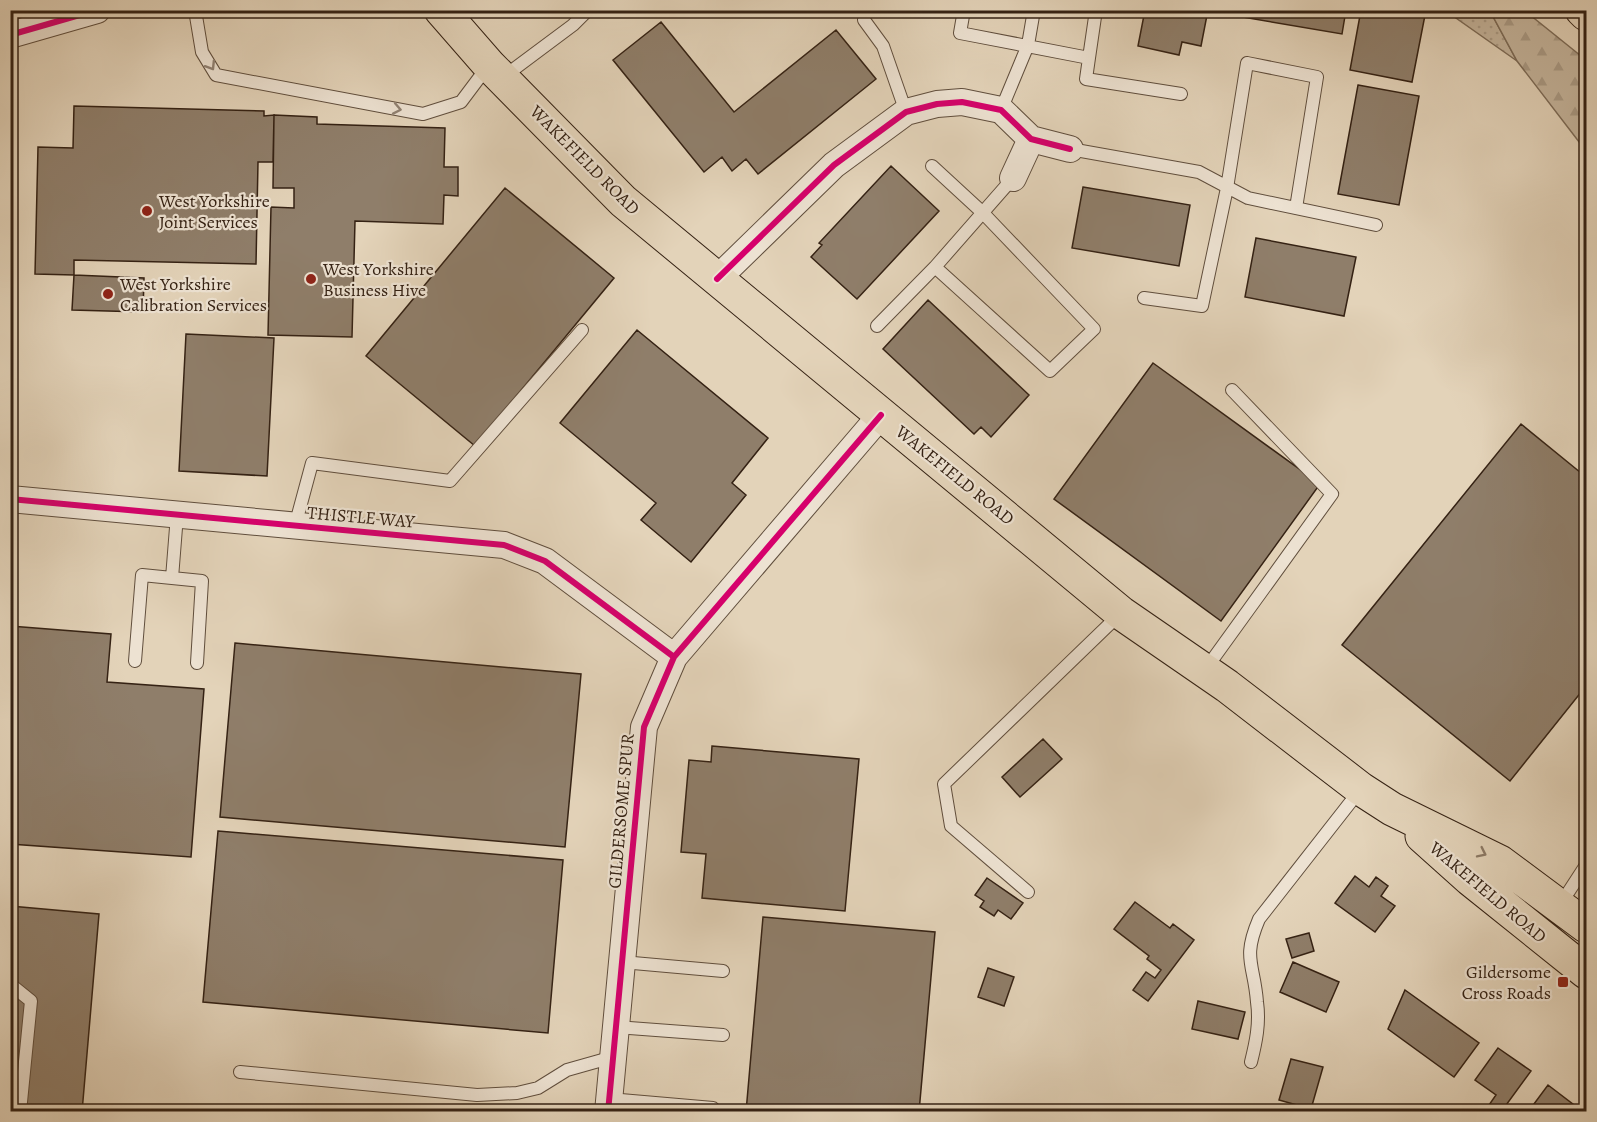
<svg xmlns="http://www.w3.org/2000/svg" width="1597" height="1122" font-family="Alegreya,serif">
<defs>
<pattern id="grass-dots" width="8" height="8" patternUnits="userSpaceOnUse" patternTransform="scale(1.5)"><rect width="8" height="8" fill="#c5b59d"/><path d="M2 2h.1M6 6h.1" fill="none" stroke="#aa9b86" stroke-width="1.8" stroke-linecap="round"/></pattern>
<pattern id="forest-firs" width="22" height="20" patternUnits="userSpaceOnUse" patternTransform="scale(1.5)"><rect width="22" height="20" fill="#c5b59d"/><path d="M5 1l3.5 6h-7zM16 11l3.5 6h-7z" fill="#aa9b86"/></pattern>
</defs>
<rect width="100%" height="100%" fill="#e3d3b9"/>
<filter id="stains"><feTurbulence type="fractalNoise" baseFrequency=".00333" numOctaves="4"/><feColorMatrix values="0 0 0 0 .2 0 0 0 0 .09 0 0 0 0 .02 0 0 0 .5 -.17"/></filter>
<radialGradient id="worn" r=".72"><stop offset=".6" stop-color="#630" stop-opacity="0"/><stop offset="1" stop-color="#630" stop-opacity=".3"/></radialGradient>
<path fill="url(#grass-dots)" stroke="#7d6c58" stroke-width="1.5" d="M 1446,11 L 1490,11 L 1517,61 Z"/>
<path fill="url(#forest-firs)" stroke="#7d6c58" stroke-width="1.5" d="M 1490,11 L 1525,11 L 1586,60 L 1586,151 L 1517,61 Z"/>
<path fill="#8f7e6a" stroke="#352214" stroke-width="1.5" d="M 1145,10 L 1208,10 L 1201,46 L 1182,42 L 1179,55 L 1138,46 Z
M 1243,10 L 1346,10 L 1342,34 L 1242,17 Z
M 1361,10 L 1426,10 L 1412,82 L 1350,70 Z
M 661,22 L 734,112 L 836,30 L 876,79 L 758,174 L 746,159 L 732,171 L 722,157 L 704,172 L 613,60 Z
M 1358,85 L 1419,96 L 1399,205 L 1338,194 Z
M 74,106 L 264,111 L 264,116 L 274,115 L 273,162 L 258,162 L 256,264 L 74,260 L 74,275 L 35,274 L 38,147 L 73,148 Z
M 274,115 L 317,117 L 317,124 L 445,128 L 444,167 L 458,167 L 458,196 L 444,195 L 443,224 L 355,221 L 352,337 L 268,335 L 271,207 L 294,208 L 294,188 L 273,188 Z
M 891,166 L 939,211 L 857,299 L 811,257 L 822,245 L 819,243 Z
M 1083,187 L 1190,205 L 1179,266 L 1072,248 Z
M 505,188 L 614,278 L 475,446 L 366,356 Z
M 1256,238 L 1356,257 L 1344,316 L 1245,297 Z
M 74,275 L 144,278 L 143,312 L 72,310 Z
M 928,300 L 1029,395 L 991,437 L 981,427 L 974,434 L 883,349 Z
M 637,330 L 768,438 L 732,483 L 746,495 L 691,562 L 641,520 L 656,503 L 560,423 Z
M 186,334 L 274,338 L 267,476 L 179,471 Z
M 1153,363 L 1320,484 L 1221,621 L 1054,499 Z
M 1521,424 L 1586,477 L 1586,686 L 1510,781 L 1342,645 Z
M 10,626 L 111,634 L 107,682 L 204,689 L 191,857 L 10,844 Z
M 235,643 L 581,674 L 565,847 L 220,817 Z
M 1043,739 L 1062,759 L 1020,797 L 1002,777 Z
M 712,746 L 859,759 L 845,911 L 702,898 L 706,854 L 681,852 L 689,760 L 711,762 Z
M 218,831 L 563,860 L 548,1033 L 203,1002 Z
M 1355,876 L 1369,887 L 1376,877 L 1388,886 L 1381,896 L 1395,906 L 1375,932 L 1335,903 Z
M 987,878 L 1023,903 L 1011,919 L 998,910 L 994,916 L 980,907 L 984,901 L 975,895 Z
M 1135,902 L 1170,928 L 1173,924 L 1194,940 L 1148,1001 L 1133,990 L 1146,972 L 1155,978 L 1161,970 L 1147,959 L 1149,956 L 1114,929 Z
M 10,906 L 99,914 L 82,1112 L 10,1112 Z
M 763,917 L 935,932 L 919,1112 L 746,1112 Z
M 1309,933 L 1314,951 L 1292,958 L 1286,939 Z
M 1293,962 L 1339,982 L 1326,1012 L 1280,992 Z
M 988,968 L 1014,977 L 1004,1006 L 978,997 Z
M 1405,990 L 1479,1043 L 1454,1077 L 1388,1029 Z
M 1198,1001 L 1245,1012 L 1238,1039 L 1192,1029 Z
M 1498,1048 L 1531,1071 L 1501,1112 L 1489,1105 L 1496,1095 L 1475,1080 Z
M 1291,1059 L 1323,1067 L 1311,1109 L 1279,1100 Z
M 1548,1085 L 1578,1108 L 1575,1112 L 1528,1112 Z"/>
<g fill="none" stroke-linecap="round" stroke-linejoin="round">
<defs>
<path id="lane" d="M 195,10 L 202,52 L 216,75 L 423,114 L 461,102 L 488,66
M 964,10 L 960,33 L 1089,58 L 1096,10
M 864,20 L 883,46 L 906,112
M 1089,58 L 1086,79 L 1181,94
M 502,78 L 573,25 L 588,10
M 1001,110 L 1028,45 L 1034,10
M 1070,149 L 1199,172 L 1248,198 L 1376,225
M 932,166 L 983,213 L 1094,329 L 1050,371 L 935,267
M 1144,298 L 1202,306 L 1227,188 L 1247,63 L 1317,77 L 1296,208
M 877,326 L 935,267 L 1013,178
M 177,515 L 172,578 L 202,581 L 197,663
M 295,526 L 312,463 L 450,481 L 582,330
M 135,661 L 142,575 L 172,578
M 1205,670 L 1332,494 L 1232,390
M 1028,892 L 951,826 L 944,784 L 1120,614
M 1560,905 L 1586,865
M 622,962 L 723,971
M 10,984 L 31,1001 L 20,1112
M 616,1027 L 723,1035
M 1251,1062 C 1256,1042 1260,1023 1257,1002 C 1254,963 1242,959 1259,919 L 1360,790
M 240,1072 L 477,1095 L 517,1093 L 538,1088 L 567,1070 L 613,1057
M 609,1099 L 713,1108"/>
<path id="street" d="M 10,35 L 97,10
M 1013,178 L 1031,139
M 717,279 L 834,165 L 906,112 L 937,104 L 962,102 L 1001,110 L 1031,139 L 1070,149
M 10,499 L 504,545 L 545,561 L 674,657
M 608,1112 L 644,727 L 674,657 L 881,415"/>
<path id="primary" d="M 441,10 L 489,65 L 623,201 L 1121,613 L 1227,686 L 1361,789 L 1392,809 L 1500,862 L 1586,926
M 1422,836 L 1470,879 L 1586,972"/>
<path id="highway" d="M 1582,10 L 1586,14"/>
</defs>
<use href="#lane" stroke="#604e3d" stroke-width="14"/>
<use href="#street" stroke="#604e3d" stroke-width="28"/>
<use href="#primary" stroke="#352214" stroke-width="35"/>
<use href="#highway" stroke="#352214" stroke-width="35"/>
<use href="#lane" stroke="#ede2d2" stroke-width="12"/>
<use href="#street" stroke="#ede2d2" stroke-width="26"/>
<use href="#primary" stroke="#e3d3b9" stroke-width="33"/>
<use href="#highway" stroke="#e3d3b9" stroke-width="33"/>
<defs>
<path id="cycleway" d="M 10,35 L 97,10
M 717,279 L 834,165 L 906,112 L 937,104 L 962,102 L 1001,110 L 1031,139 L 1070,149
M 10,499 L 504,545 L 545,561 L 674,657
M 608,1112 L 644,727 L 674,657 L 881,415"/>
</defs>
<use href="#cycleway" stroke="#ede2d2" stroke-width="10"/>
<use href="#cycleway" stroke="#d6006c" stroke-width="6"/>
</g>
<defs><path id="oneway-chevron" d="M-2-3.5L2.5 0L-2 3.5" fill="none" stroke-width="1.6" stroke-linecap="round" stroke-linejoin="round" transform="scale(1.5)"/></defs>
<g stroke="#918273">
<use href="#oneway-chevron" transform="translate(211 66) rotate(58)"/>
<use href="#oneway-chevron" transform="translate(397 109) rotate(11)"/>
</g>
<use stroke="#8c7a66" href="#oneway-chevron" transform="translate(1482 853) rotate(26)"/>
<g fill="#8f2418" stroke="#ede2d2" stroke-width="2">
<circle cx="147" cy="211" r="6"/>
<circle cx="311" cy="279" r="6"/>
<circle cx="108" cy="294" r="6"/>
<rect x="1557" y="976" width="12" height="12" rx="3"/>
</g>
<g text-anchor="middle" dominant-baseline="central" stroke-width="4.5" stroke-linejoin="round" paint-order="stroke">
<g font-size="18" fill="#352214" stroke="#ede2d2">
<text transform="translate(585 160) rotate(45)">WAKEFIELD ROAD</text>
<text transform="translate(955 475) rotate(39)">WAKEFIELD ROAD</text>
<text transform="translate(361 517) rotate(5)">THISTLE WAY</text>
<text transform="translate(621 811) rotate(-85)">GILDERSOME SPUR</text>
<text transform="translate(1488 892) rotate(40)">WAKEFIELD ROAD</text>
</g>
<g font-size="18" fill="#352214" stroke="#ede2d2" text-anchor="start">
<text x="159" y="201">West Yorkshire<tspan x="159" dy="21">Joint Services</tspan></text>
<text x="323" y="269">West Yorkshire<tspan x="323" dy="21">Business Hive</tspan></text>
<text x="120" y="284">West Yorkshire<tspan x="120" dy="21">Calibration Services</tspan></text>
<text x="1551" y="972" text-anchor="end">Gildersome<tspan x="1551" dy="21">Cross Roads</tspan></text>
</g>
</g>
<rect width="1597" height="1122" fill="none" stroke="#e3d3b9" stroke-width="36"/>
<rect x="12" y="12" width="1573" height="1098" fill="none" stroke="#352214" stroke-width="3"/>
<rect x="18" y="18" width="1561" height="1086" fill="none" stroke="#352214" stroke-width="1.5"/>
<rect width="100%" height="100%" filter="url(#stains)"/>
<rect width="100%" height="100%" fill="url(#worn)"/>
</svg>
